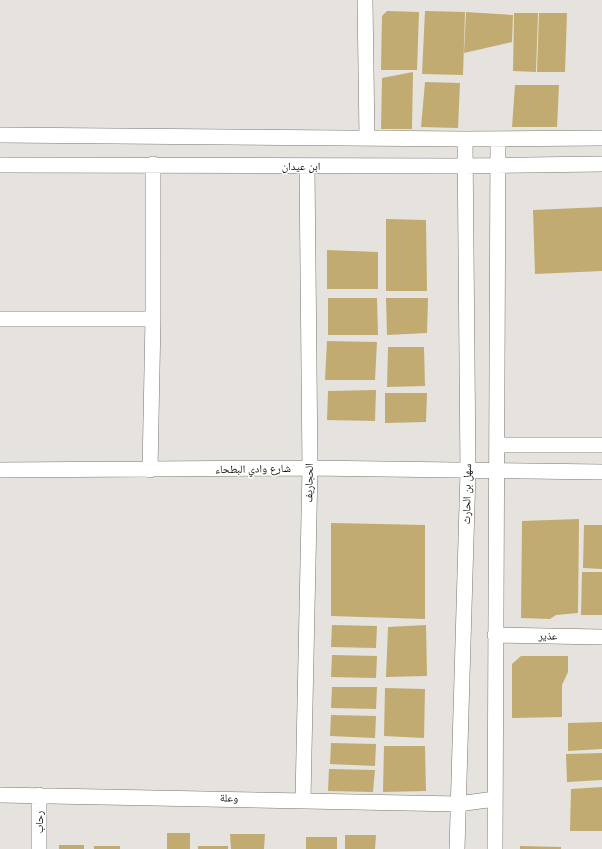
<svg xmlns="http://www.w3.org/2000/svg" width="602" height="849" font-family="Raleway,'Noto Naskh Arabic',sans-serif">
<rect width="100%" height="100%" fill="#e6e3de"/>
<path fill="#c2ab70" d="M 387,11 L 419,12 L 417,70 L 381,70 L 382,16 Z
M 425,11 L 465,12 L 463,75 L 422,74 Z
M 466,12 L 513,15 L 512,42 L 464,53 Z
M 514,13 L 538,13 L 536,72 L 513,71 Z
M 539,13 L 567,13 L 565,72 L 537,72 Z
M 413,72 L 412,129 L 381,129 L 382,78 Z
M 425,82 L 460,83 L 458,128 L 421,127 Z
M 515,85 L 559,85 L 557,127 L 512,127 Z
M 602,207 L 602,271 L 535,274 L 533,210 Z
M 386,219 L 426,220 L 427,291 L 386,291 Z
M 327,250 L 378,252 L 378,289 L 327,289 Z
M 328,298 L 377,298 L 378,335 L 328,335 Z
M 386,298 L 428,298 L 427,333 L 387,335 Z
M 327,341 L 377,342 L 375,380 L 325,380 Z
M 388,347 L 424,347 L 425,386 L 387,387 Z
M 376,390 L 375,421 L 327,420 L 328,391 Z
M 385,393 L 427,393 L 426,422 L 385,423 Z
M 579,519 L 578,613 L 556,615 L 550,619 L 521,618 L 522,521 Z
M 331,523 L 425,525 L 425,619 L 331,616 Z
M 584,525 L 602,525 L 602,569 L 583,568 Z
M 582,572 L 602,572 L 602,615 L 581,615 Z
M 332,625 L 377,626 L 376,648 L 331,647 Z
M 426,625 L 427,676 L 386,677 L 388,627 Z
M 332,655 L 377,656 L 376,678 L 331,677 Z
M 521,656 L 568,656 L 568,672 L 562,685 L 562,717 L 512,718 L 512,664 Z
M 332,687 L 377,687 L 376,709 L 331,708 Z
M 385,688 L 425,689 L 424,738 L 384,736 Z
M 331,715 L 376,716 L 375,738 L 330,736 Z
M 602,722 L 602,749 L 568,751 L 568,723 Z
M 331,743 L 376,744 L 375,766 L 330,764 Z
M 384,746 L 425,746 L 426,791 L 383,792 Z
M 602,753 L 602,780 L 567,782 L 566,754 Z
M 329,769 L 375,770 L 373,792 L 328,791 Z
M 602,787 L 602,831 L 570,831 L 571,789 Z
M 167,833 L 190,833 L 190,849 L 167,849 Z
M 230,834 L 265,834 L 264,849 L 231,849 Z
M 345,835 L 376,835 L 375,849 L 345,849 Z
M 306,837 L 337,837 L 337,849 L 306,849 Z
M 59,845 L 84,845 L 84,849 L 59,849 Z
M 94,846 L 120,846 L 120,849 L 94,849 Z
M 198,846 L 228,846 L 228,849 L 198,849 Z
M 520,846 L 561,847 L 561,849 L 520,849 Z"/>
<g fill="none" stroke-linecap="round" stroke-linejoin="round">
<defs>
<path id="street" d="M 365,0 L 367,138
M 0,135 L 465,139 L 602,138
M 0,165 L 464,166 L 602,164
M 0,319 L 153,319
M 497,445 L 602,445
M 0,470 L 310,468 L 602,472
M 150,470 L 153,319 L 153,164
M 495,635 L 602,637
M 0,795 L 458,804 L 495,799
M 303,799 L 310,468 L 307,167
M 39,849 L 39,795
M 457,849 L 468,471 L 465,139
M 495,849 L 498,139"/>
</defs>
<use href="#street" stroke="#7a7873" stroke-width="16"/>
<use href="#street" stroke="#fff" stroke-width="15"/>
</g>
<g text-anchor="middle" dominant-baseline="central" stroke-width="3" stroke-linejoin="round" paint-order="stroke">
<g font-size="11" fill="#11110f" stroke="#fff">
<text x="301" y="166">ابن عيدان</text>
<text transform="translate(253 469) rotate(-1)">شارع وادي البطحاء</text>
<text transform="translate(309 483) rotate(-89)">الحجاريف</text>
<text transform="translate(467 494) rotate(-89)">سهل بن الحارث</text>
<text transform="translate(548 636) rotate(1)">عذير</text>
<text transform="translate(229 798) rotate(1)">وعلة</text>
<text transform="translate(39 822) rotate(-90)">رحاب</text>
</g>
</g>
</svg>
